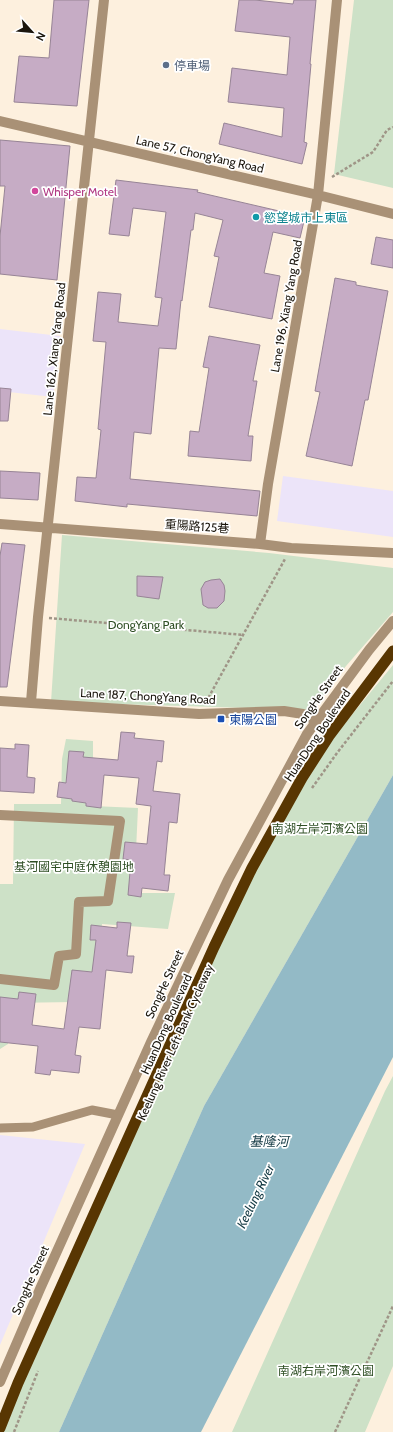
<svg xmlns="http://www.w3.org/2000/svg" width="393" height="1432" font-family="Cabin,'Noto Sans TC',sans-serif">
<rect width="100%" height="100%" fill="#fdf0de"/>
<path fill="#ece4f9" d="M 0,329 L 60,336 L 53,397 L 0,391 Z
M 283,476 L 393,491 L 393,537 L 277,521 Z
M 0,1135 L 85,1144 L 0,1345 Z"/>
<path fill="#cde1c7" d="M 354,0 L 393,0 L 393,188 L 334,174 Z
M 62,535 L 269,553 L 393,568 L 393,612 L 346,666 L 312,710 L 51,702 Z
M 393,665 L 393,775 L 204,1106 L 59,1432 L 2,1432 L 30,1361 L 241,898 L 287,809 L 336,734 Z
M 66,739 L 93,741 L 93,806 L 138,808 L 134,893 L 175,893 L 168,929 L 102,924 L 99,972 L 76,971 L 74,1002 L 9,1003 L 8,1044 L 0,1049 L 0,884 L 13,884 L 14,804 L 61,804 L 62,759 Z
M 393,1076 L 393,1366 L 365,1432 L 232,1432 L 385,1091 Z"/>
<path fill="#93bac6" d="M 393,775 L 393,1057 L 201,1432 L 59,1432 L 204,1106 Z"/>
<path fill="#c6acc5" stroke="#978496" d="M 54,0 L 89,0 L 77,106 L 14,102 L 19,56 L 49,58 Z
M 239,0 L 255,0 L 293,4 L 294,0 L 316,0 L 310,64 L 311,64 L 304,142 L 307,143 L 302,164 L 219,144 L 224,123 L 282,137 L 284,108 L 228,102 L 232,68 L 287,75 L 290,37 L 235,31 Z
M 0,140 L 70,146 L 57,280 L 0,274 L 0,236 L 5,186 L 0,186 Z
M 116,180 L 198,190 L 197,192 L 305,217 L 300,238 L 273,232 L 264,273 L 280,276 L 272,319 L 209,307 L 219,257 L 214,256 L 223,220 L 195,213 L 193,230 L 191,230 L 182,301 L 181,300 L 176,349 L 159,348 L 151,434 L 134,432 L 130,479 L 260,491 L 257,516 L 127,504 L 127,507 L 75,501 L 77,477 L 96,478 L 101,430 L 98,429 L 106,342 L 93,341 L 98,292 L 121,294 L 118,322 L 158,326 L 162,298 L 155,297 L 166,212 L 133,208 L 129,236 L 109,234 Z
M 376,237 L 393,240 L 393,268 L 371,264 Z
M 335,278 L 356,282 L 356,285 L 388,291 L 368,400 L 365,400 L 352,466 L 306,456 L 320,392 L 315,391 Z
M 209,336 L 260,345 L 253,381 L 257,381 L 248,436 L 253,436 L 251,461 L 188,456 L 190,431 L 199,432 L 209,368 L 203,367 Z
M 0,388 L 11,389 L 8,421 L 0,421 Z
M 0,471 L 40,473 L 38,500 L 0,498 Z
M 2,543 L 25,545 L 7,687 L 0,687 L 0,556 Z
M 137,576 L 163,577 L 159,599 L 137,596 Z
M 220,579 L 224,585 L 225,591 L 224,601 L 217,608 L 208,608 L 203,605 L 201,589 L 205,582 L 211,580 Z
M 121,732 L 135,733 L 134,738 L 164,741 L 162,762 L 157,761 L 153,791 L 180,794 L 177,823 L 169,822 L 164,875 L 170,875 L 168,891 L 142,888 L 141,897 L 128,895 L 131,860 L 123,859 L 125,842 L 147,844 L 151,806 L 136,804 L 139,778 L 104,775 L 101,808 L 86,806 L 86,803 L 72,801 L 72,799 L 57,797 L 59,782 L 66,783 L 69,751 L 84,752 L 83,757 L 118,760 Z
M 15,744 L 29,745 L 27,777 L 35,778 L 34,793 L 0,791 L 0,748 L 15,749 Z
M 117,922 L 131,923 L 127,956 L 134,956 L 132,973 L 106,970 L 100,1029 L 79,1027 L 75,1055 L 81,1056 L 79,1073 L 51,1070 L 50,1075 L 35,1073 L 38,1046 L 0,1042 L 0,997 L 18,999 L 19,992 L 36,994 L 32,1025 L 64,1029 L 72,970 L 92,972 L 96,940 L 90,940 L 91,925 L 117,928 Z"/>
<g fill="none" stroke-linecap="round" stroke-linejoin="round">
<path stroke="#9f9587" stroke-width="2.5" stroke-dasharray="3 2" stroke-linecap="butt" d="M 332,177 L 373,152 L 387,130 L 393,127
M 49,618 L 244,635
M 206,702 L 285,559
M 312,788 L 337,753 L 393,681
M 14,1432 L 38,1371
M 335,1432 L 393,1306"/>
<path stroke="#a99176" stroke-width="9" d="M 0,1128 L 33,1127 L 92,1110 L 118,1115"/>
<path stroke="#a99176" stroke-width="10" d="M 0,121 L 318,195 L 393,214
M 0,524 L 260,544 L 291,548 L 393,553
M 260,544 L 268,484 L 318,195 L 337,0
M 0,701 L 199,714 L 284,711 L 303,714 L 317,721
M 31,702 L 38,617 L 104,0
M 0,815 L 120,821 L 108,901 L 79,902 L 76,954 L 59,956 L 54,985 L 0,979
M 0,1382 L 40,1289 L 151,1042 L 228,880 L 307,734 L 369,650 L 393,621"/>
<path stroke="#583602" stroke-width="11" d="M 0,1428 L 18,1383 L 214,947 L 252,868 L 302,778 L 329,736 L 393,651"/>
</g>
<circle fill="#5c6f8a" stroke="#fff" stroke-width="1.5" cx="166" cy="65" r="4"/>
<circle fill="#d1479c" stroke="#fff" stroke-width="1.5" cx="35" cy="191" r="4"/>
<circle fill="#0f9aa8" stroke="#fff" stroke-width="1.5" cx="256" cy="217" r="4"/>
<rect fill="#1a4fb4" stroke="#fff" stroke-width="1.5" x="217" y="715" width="8" height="8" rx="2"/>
<g text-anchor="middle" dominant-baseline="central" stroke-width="3.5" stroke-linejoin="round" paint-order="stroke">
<g font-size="12" fill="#4e5e75" stroke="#fff" text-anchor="start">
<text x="174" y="65">停車場</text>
</g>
<g font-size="12" fill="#1b160d" stroke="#fff">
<text transform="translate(200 154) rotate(13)">Lane 57, ChongYang Road</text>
<text transform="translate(286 306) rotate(-80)">Lane 196, Xiang Yang Road</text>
<text transform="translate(54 349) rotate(-84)">Lane 162, Xiang Yang Road</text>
<text transform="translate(197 526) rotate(4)">重陽路125巷</text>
<text transform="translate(148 696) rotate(3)">Lane 187, ChongYang Road</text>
<text transform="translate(318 697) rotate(-55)">SongHe Street</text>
<text transform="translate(317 735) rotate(-56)">HuanDong Boulevard</text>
<text transform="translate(164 984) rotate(-65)">SongHe Street</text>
<text transform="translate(166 1024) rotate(-66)">HuanDong Boulevard</text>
<text transform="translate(175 1042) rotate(-66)">Keelung River Left Bank Cycleway</text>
<text transform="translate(30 1280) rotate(-66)">SongHe Street</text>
</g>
<g font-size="12" fill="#b23c85" stroke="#fff" text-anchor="start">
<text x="43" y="191">Whisper Motel</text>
</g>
<g font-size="12" fill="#0d838f" stroke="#fff" text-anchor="start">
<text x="264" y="217">慾望城市上東區</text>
</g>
<g font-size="12" fill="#2f4f25" stroke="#fff">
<text x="146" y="624">DongYang Park</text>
<text x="320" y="828">南湖左岸河濱公園</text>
<text x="74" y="866">基河國宅中庭休憩園地</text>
<text x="326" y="1370">南湖右岸河濱公園</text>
</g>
<g font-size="12" fill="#164399" stroke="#fff" text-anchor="start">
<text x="229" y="719">東陽公園</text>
</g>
<g font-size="13" font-style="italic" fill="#143a44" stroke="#fff">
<text x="269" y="1141">基隆河</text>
<text transform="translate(255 1196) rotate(-64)">Keelung River</text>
</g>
</g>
<g transform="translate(32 32) rotate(117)" stroke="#ffffff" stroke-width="3" paint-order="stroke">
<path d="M0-3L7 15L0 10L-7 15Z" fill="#1b160d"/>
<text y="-6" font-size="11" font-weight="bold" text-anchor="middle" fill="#1b160d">N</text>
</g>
</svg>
